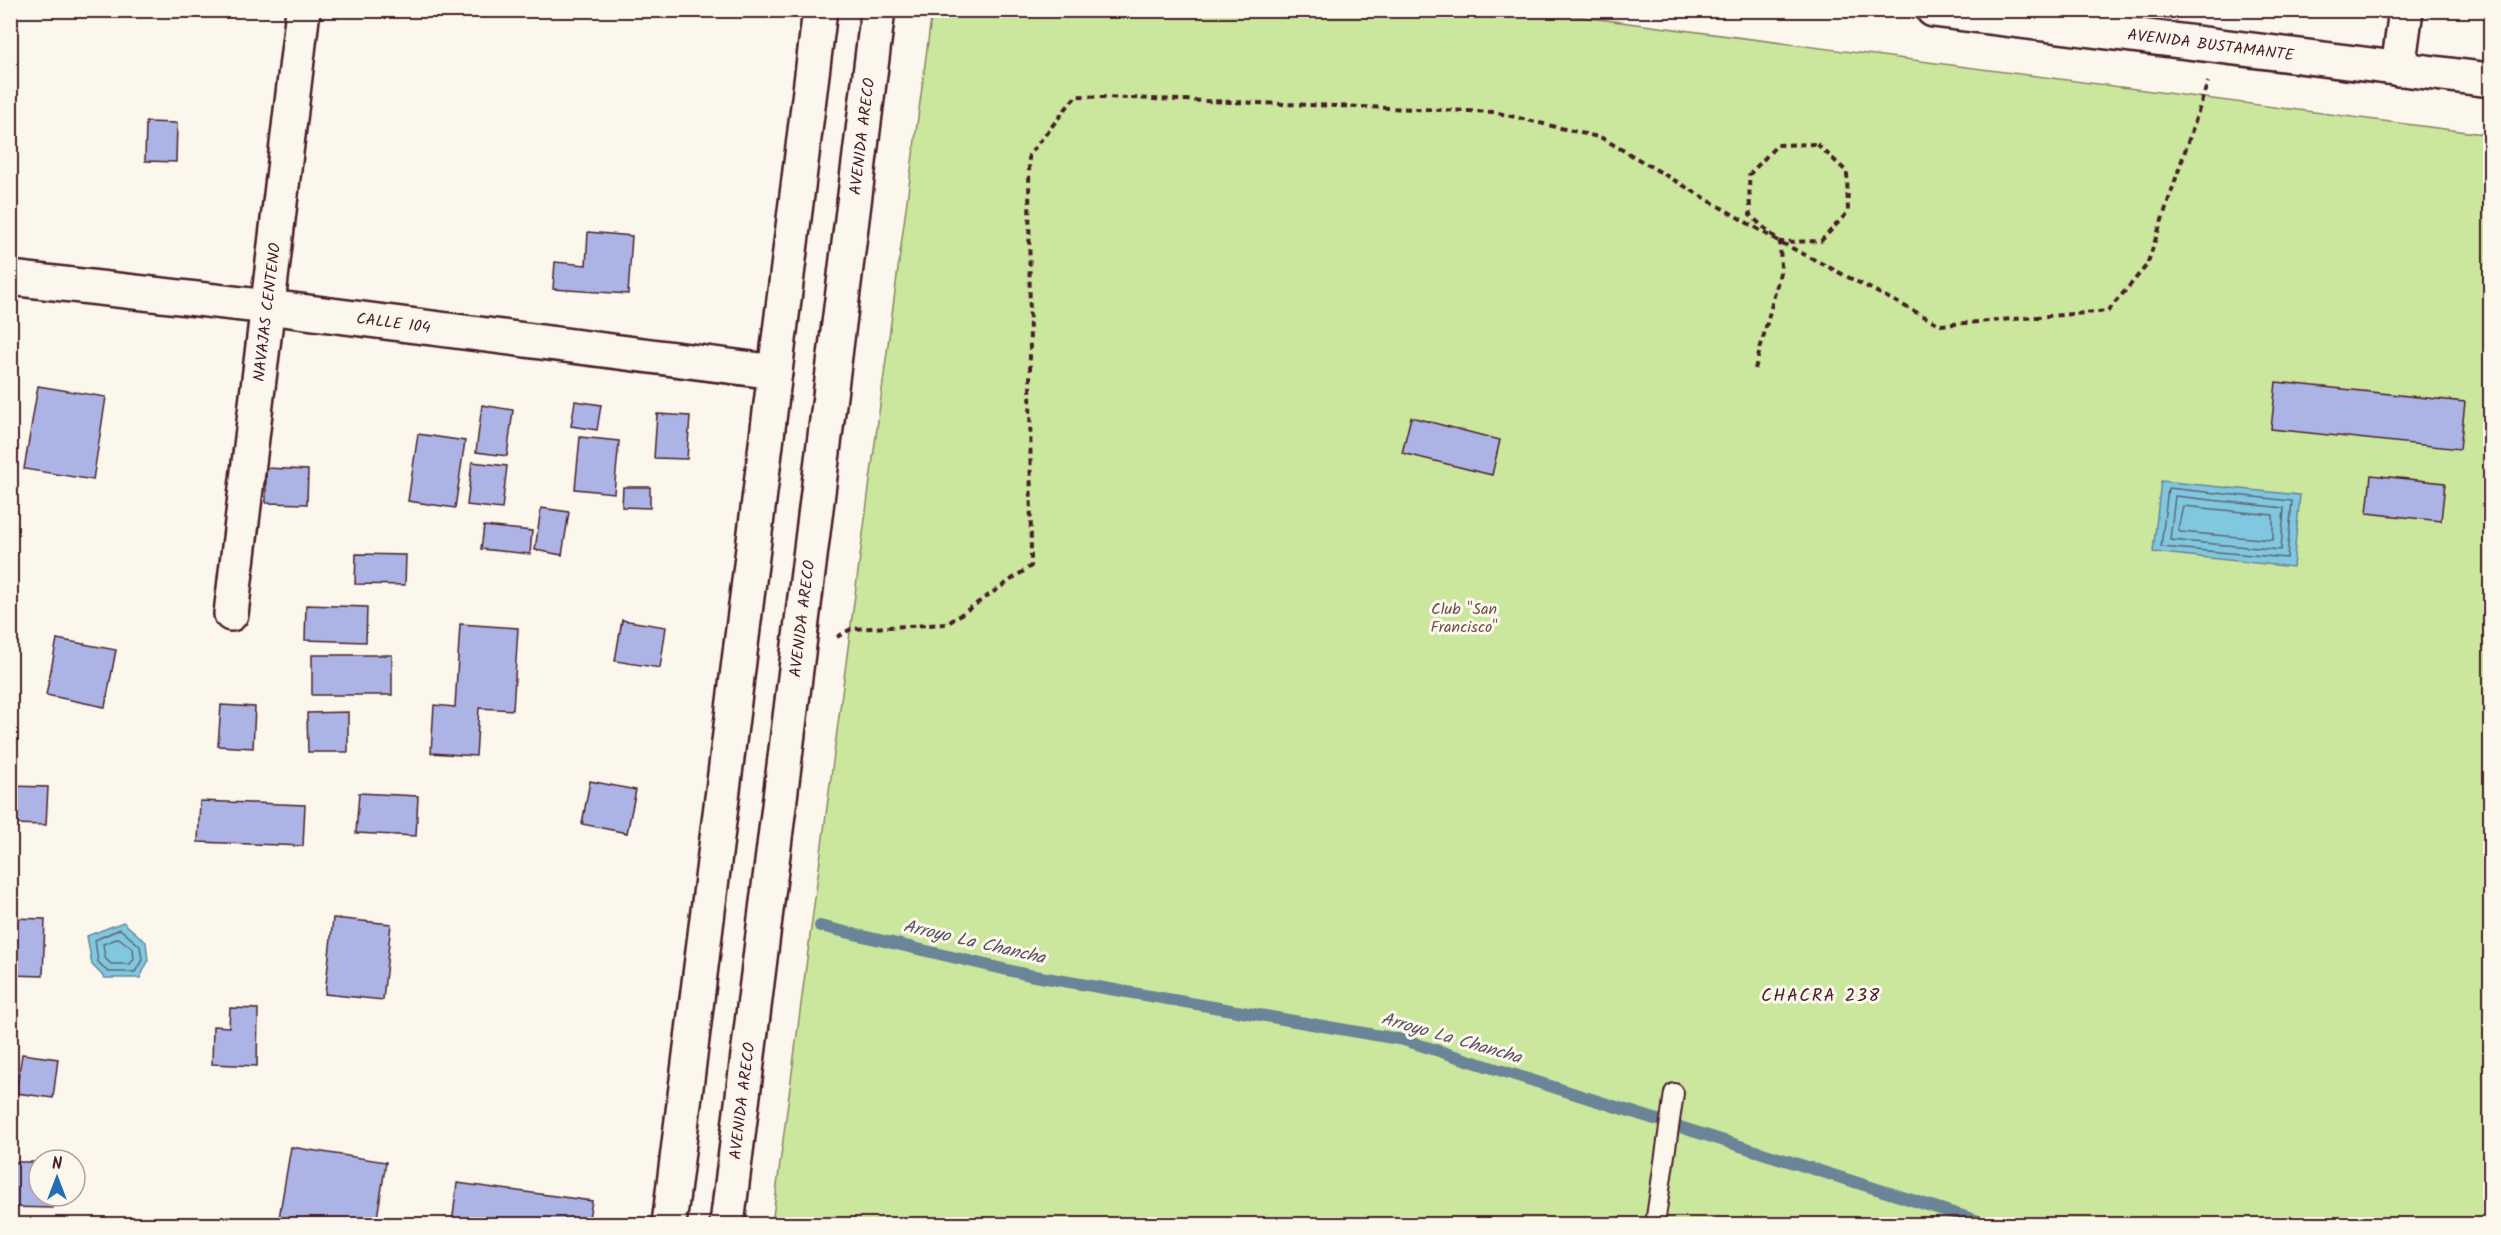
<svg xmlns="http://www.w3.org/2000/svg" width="2501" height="1235" font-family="Kalam,sans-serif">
<rect width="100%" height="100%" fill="#fbf7ec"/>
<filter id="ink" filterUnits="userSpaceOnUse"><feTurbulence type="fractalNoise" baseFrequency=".0167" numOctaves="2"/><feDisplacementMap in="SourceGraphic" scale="12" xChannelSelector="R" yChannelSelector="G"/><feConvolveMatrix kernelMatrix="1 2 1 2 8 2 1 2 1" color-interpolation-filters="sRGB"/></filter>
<g filter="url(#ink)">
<path fill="#cbe79e" stroke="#8a8364" stroke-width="1.5" d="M 932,11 L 1536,11 L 2490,135 L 2490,1224 L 772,1224 Z"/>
<path fill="#80c8e0" stroke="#6a8498" stroke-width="1.5" d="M 2161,481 L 2300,495 L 2293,567 L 2153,552 Z
M 123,922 L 146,942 L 148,961 L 140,978 L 105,978 L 92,965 L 87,936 Z"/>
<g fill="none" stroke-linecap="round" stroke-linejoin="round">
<path stroke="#606373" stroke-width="1.5" d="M 2168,488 L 2292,501 L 2287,558 L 2161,547 Z
M 2175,496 L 2284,508 L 2281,550 L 2170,540 Z
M 2183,506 L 2273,515 L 2273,540 L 2180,532 L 2178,529 Z
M 120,929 L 140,946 L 142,960 L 135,972 L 108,972 L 98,962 L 95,940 Z
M 119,938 L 133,949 L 134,959 L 130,964 L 111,964 L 105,958 L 103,944 Z"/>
<path stroke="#6a8498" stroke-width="12" d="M 820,926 L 1029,975 L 1404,1040 L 1988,1224"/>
</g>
<path fill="#acb4e5" stroke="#4a1f2b" stroke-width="1.5" d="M 146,122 L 177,123 L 176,162 L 145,161 Z
M 588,232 L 632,236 L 628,294 L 553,289 L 555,262 L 586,265 Z
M 2276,382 L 2465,402 L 2460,449 L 2271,429 Z
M 38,386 L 106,397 L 93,480 L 24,469 Z
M 575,401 L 601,405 L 597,430 L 571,426 Z
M 482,405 L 513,410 L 507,456 L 476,452 Z
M 657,414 L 690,416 L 687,459 L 654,458 Z
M 1411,417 L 1500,440 L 1492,475 L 1402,453 Z
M 418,434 L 465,441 L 455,508 L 408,501 Z
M 580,437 L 619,441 L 614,493 L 575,489 Z
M 472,462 L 507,466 L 502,509 L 467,505 Z
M 266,468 L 308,470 L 307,504 L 266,503 Z
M 2371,475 L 2445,483 L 2441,521 L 2367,513 Z
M 623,487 L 650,487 L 650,508 L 622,507 Z
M 541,508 L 569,512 L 562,555 L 535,550 Z
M 484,526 L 532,531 L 530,554 L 481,549 Z
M 356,554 L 406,555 L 405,585 L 355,584 Z
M 306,605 L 367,607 L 366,642 L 305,640 Z
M 622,620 L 666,627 L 660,668 L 615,661 Z
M 460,624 L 518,628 L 513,710 L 479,708 L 476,756 L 431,753 L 434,705 L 455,707 Z
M 57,639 L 116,650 L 105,707 L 46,695 Z
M 312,655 L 392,655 L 392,695 L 312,695 Z
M 221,705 L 255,707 L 253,748 L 218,746 Z
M 348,712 L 348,752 L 308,752 L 307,713 Z
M 590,781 L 636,790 L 627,833 L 582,824 Z
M 10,786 L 48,787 L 46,825 L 10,824 Z
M 359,793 L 418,796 L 416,836 L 356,833 Z
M 200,801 L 305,805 L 303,846 L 198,842 Z
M 10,918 L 45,919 L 43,976 L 10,975 Z
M 333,918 L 391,924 L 383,1000 L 325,994 Z
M 230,1008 L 258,1009 L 257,1066 L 212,1064 L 213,1026 L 229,1027 Z
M 22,1054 L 58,1059 L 53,1098 L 16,1093 Z
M 291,1147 L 386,1162 L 376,1224 L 278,1224 Z
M 10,1162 L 39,1162 L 39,1196 L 54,1196 L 53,1208 L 10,1207 Z
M 457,1183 L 592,1201 L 588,1224 L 452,1224 Z"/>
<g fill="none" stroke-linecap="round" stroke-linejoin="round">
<defs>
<path id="service" d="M 1655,1224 L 1674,1093"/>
<g id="minor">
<path d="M 2398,69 L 2406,10"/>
<path id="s1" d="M 10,278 L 268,307 L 775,372"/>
<path id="s2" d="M 231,614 L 303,10"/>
</g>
<g id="secondary">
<path id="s3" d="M 1933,10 L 2490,80"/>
<path d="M 669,1224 L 820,10"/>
<path id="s4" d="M 727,1224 L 878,10"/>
</g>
</defs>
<use href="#service" stroke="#4a1f2b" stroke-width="22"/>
<use href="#minor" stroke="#4a1f2b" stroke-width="38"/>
<use href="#secondary" stroke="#4a1f2b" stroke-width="38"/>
<path stroke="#4a1f2b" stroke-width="4" stroke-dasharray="6 4.5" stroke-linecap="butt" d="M 1817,144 L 1847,172 L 1848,212 L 1821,241 L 1780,242 L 1750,215 L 1749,175 L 1777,145 Z
M 1755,369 L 1781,269 L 1780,243
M 837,637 L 851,629 L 947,624 L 1031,566 L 1029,155 L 1076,96 L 1494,112 L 1602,138 L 1780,242 L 1941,325 L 2108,311 L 2147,265 L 2208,82"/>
<use href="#service" stroke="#fbf7ec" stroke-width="18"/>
<use href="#minor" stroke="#fbf7ec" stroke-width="33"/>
<use href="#secondary" stroke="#fbf7ec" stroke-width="33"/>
</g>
</g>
<g text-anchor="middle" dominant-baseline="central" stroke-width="6" stroke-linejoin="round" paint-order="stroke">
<g font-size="16" fill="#4a1f2b" stroke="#fbf7ec">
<text stroke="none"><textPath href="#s3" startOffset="280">AVENIDA BUSTAMANTE</textPath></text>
<text stroke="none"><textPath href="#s4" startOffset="1096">AVENIDA ARECO</textPath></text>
<text stroke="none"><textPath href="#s2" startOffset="304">NAVAJAS CENTENO</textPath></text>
<text stroke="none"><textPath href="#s1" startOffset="386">CALLE 104</textPath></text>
<text stroke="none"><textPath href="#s4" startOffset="610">AVENIDA ARECO</textPath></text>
<text stroke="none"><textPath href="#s4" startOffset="124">AVENIDA ARECO</textPath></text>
</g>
<g font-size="16" fill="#6a5148" stroke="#fbf7ec">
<text x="1464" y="609">Club "San<tspan x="1464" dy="18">Francisco"</tspan></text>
</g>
<g font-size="18" font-style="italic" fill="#5a5261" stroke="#fbf7ec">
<text transform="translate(974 943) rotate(13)">Arroyo La Chancha</text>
<text transform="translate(1451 1039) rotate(16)">Arroyo La Chancha</text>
</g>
<g font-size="18" letter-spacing="1.5" fill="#4a1f2b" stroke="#fbf7ec">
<text x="1821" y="996">CHACRA 238</text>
</g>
</g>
<rect width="2501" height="1235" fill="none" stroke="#fbf7ec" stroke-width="36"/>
<rect x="18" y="18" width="2465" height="1199" fill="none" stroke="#4a1f2b" stroke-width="2" filter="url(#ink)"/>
<g transform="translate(57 1178)"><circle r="28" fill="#fbf7ec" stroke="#b4a19f" stroke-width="1.5"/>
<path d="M0-4.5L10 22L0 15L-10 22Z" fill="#1f6fb2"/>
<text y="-9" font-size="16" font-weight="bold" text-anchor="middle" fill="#4a1f2b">N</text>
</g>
</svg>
